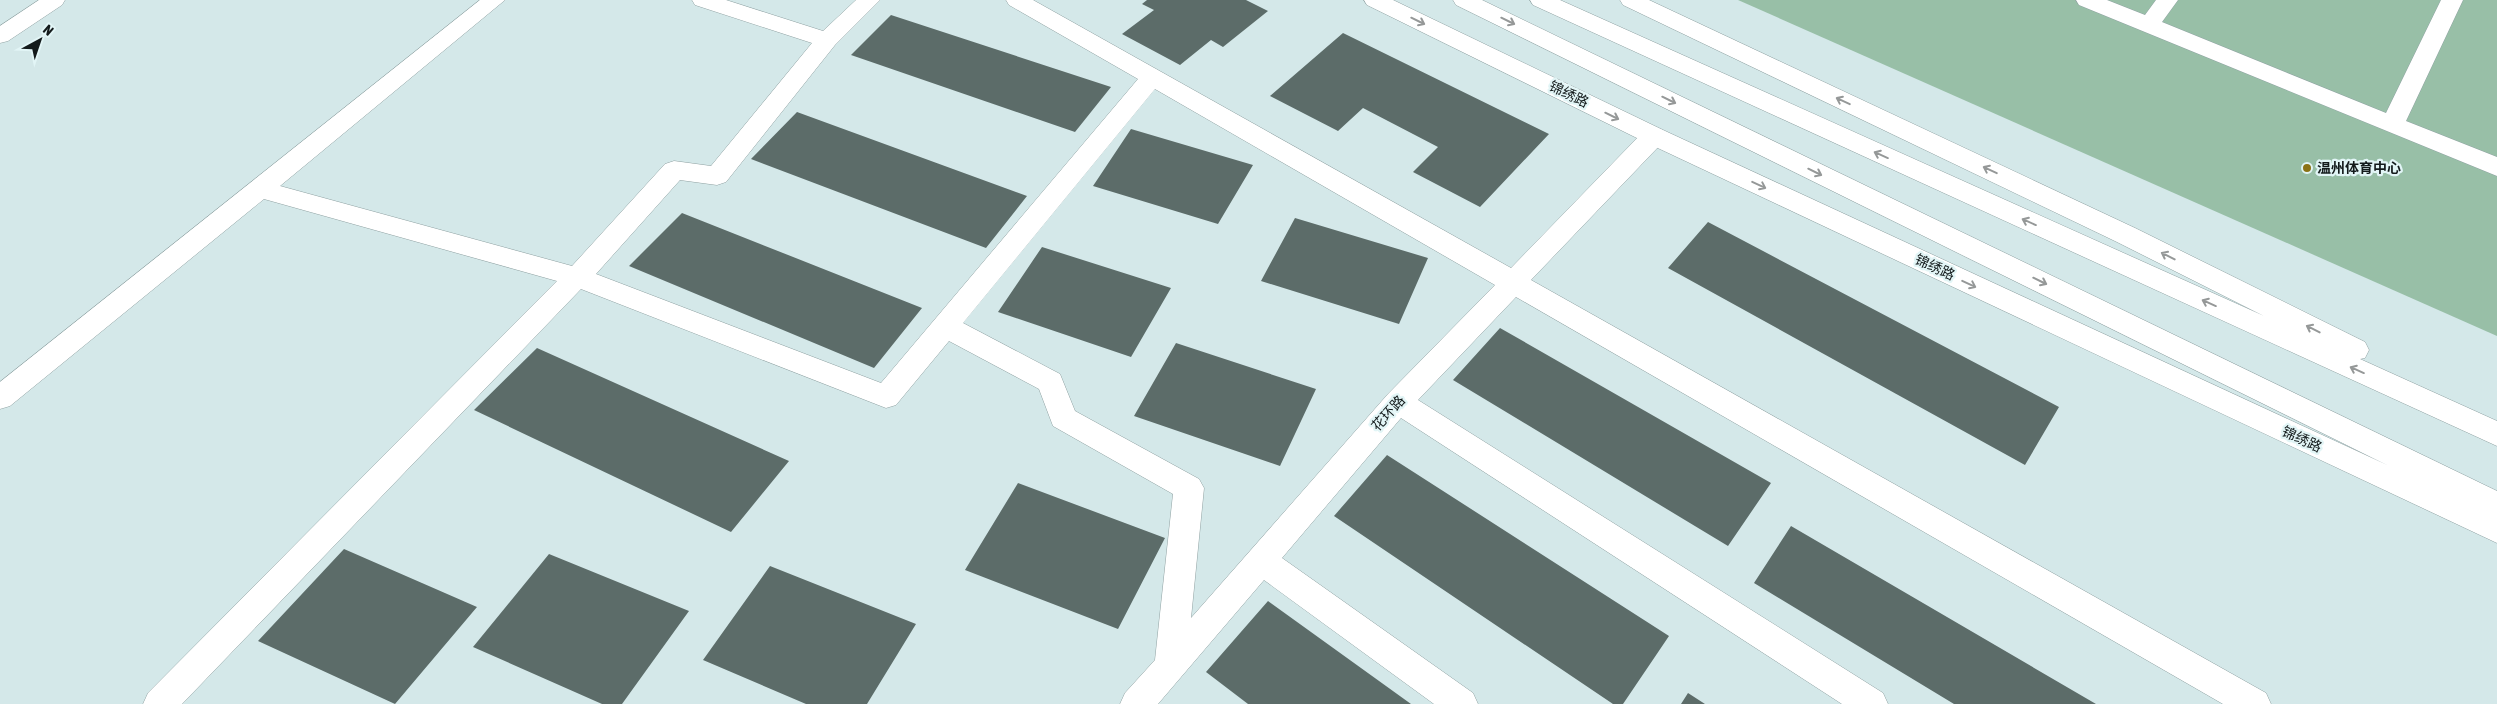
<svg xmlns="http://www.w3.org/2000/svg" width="2497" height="704" font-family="'Asap Condensed','Noto Sans SC',sans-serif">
<rect width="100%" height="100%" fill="#d4e8e9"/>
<path fill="#98bfa7" d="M 1738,0 L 2497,0 L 2497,336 Z"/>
<path fill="#5c6c69" d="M 1147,0 L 1246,0 L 1268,11 L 1223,47 L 1211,40 L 1180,65 L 1122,34 L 1154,10 L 1142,4 Z
M 891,15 L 1111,87 L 1075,132 L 851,55 Z
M 1343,33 L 1549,134 L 1480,207 L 1413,172 L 1438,147 L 1363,108 L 1338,131 L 1270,96 Z
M 797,112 L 1027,196 L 986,248 L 751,159 Z
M 1131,129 L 1253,165 L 1218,224 L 1093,186 Z
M 682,213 L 922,308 L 874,368 L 629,266 Z
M 1295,218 L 1428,258 L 1399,324 L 1261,281 Z
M 1708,222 L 2059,407 L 2025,465 L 1668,268 Z
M 1042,247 L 1171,288 L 1131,357 L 998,312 Z
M 1500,328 L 1771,483 L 1728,546 L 1453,380 Z
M 1176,343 L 1316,389 L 1280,466 L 1134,416 Z
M 537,348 L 789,461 L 731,532 L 474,410 Z
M 1387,455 L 1669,636 L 1623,704 L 1613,704 L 1334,516 Z
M 1018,483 L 1165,538 L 1118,629 L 965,570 Z
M 1791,526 L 2096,704 L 1954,704 L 1754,583 Z
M 344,549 L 477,607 L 395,704 L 258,641 Z
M 549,554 L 689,611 L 622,704 L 602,704 L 473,647 Z
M 770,566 L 916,624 L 867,704 L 806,704 L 703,660 Z
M 1268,601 L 1411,704 L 1248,704 L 1206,672 Z
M 1688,693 L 1705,704 L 1681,704 Z"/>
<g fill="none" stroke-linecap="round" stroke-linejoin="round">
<defs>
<path id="minor" d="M 480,0 L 505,0 L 280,186 L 572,266 L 665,164 L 674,161 L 711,166 L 812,43 L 695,5 L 692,0 L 726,0 L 823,31 L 856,0 L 880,0 L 835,45 L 726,182 L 717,185 L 680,180 L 596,274 L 881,383 L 1138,79 L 1009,5 L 1006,0 L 1033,0 L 1511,268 L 1645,130 L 1654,128 L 1663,130 L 1666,136 L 1663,142 L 1531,280 L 2266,693 L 2271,704 L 2223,704 L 1516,297 L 1418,400 L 1883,693 L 1888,704 L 1842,704 L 1401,418 L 1282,558 L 1473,693 L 1478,704 L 1434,704 L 1264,580 L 1158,704 L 1120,704 L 1125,693 L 1155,660 L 1173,494 L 1053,426 L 1039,389 L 949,341 L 896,405 L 886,408 L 581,289 L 182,704 L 143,704 L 148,693 L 557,281 L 264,199 L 10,406 L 0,409 L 0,382 ZM 1155,89 L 1495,285 L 1388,394 L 1191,618 L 1204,488 L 1199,479 L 1075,411 L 1060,374 L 963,323 Z
M 2076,0 L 2107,0 L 2145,15 L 2156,0 L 2178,0 L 2162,22 L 2386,113 L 2441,0 L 2463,0 L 2406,121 L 2497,157 L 2497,176 L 2079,5 Z"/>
<path id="major" d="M 39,0 L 65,0 L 62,5 L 8,41 L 0,43 L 0,26 Z
M 1364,0 L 1393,0 L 1663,130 L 2387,465 L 1456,5 L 1453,0 L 1482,0 L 2497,491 L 2497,543 L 1645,142 L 1367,5 Z
M 1530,0 L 1560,0 L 2264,316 L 2117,242 L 1623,5 L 1620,0 L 1649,0 L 2135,228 L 2365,342 L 2369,350 L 2365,358 L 2360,359 L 2497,421 L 2497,446 L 1533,5 Z"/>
</defs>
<use href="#minor" stroke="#8fa1a2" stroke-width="1"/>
<use href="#major" stroke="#8fa1a2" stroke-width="1"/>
<use href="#minor" fill="#fff" fill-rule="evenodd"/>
<use href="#major" fill="#fff" fill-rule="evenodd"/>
</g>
<defs><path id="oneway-shaft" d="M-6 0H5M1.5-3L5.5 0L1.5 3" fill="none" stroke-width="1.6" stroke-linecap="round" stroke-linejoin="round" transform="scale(1.25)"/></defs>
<g stroke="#959898">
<use href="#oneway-shaft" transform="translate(1418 21) rotate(26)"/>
<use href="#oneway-shaft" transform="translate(1508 21) rotate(26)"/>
<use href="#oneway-shaft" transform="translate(1669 100) rotate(26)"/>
<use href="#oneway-shaft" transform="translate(1843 101) rotate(-155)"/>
<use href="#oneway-shaft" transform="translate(1612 116) rotate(26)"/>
<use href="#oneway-shaft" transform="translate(1881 155) rotate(-156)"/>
<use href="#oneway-shaft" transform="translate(1990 170) rotate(-155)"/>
<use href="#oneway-shaft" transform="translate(1815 172) rotate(26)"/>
<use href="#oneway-shaft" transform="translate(1759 185) rotate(25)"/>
<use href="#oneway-shaft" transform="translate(2029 222) rotate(-156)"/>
<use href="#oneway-shaft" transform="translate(2168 256) rotate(-153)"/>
<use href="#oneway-shaft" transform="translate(2040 281) rotate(26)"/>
<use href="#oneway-shaft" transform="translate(1969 284) rotate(25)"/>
<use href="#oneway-shaft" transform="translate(2209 303) rotate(-156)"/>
<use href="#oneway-shaft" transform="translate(2313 329) rotate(-153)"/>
<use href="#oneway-shaft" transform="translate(2357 370) rotate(-156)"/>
</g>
<circle fill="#8b7215" stroke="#e2f5f6" stroke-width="2" cx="2307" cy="168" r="5"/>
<g text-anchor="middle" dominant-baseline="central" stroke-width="4.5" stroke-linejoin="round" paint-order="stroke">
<g font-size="14" fill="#131a1b" stroke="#e2f5f6">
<text transform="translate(1569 94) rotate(26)">锦绣路</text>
<text transform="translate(1935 267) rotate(25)">锦绣路</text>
<text transform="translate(1388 413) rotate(-48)">花环路</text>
<text transform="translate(2302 439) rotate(25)">锦绣路</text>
</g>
<g font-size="14" font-weight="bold" fill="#131a1b" stroke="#e2f5f6" text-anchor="start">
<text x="2317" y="168">温州体育中心</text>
</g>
</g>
<g transform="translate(40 40) rotate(40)" stroke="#e2f5f6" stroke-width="4" paint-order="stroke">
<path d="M0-4L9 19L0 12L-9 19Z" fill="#131a1b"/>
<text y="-8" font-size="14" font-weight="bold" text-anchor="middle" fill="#131a1b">N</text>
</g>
</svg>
